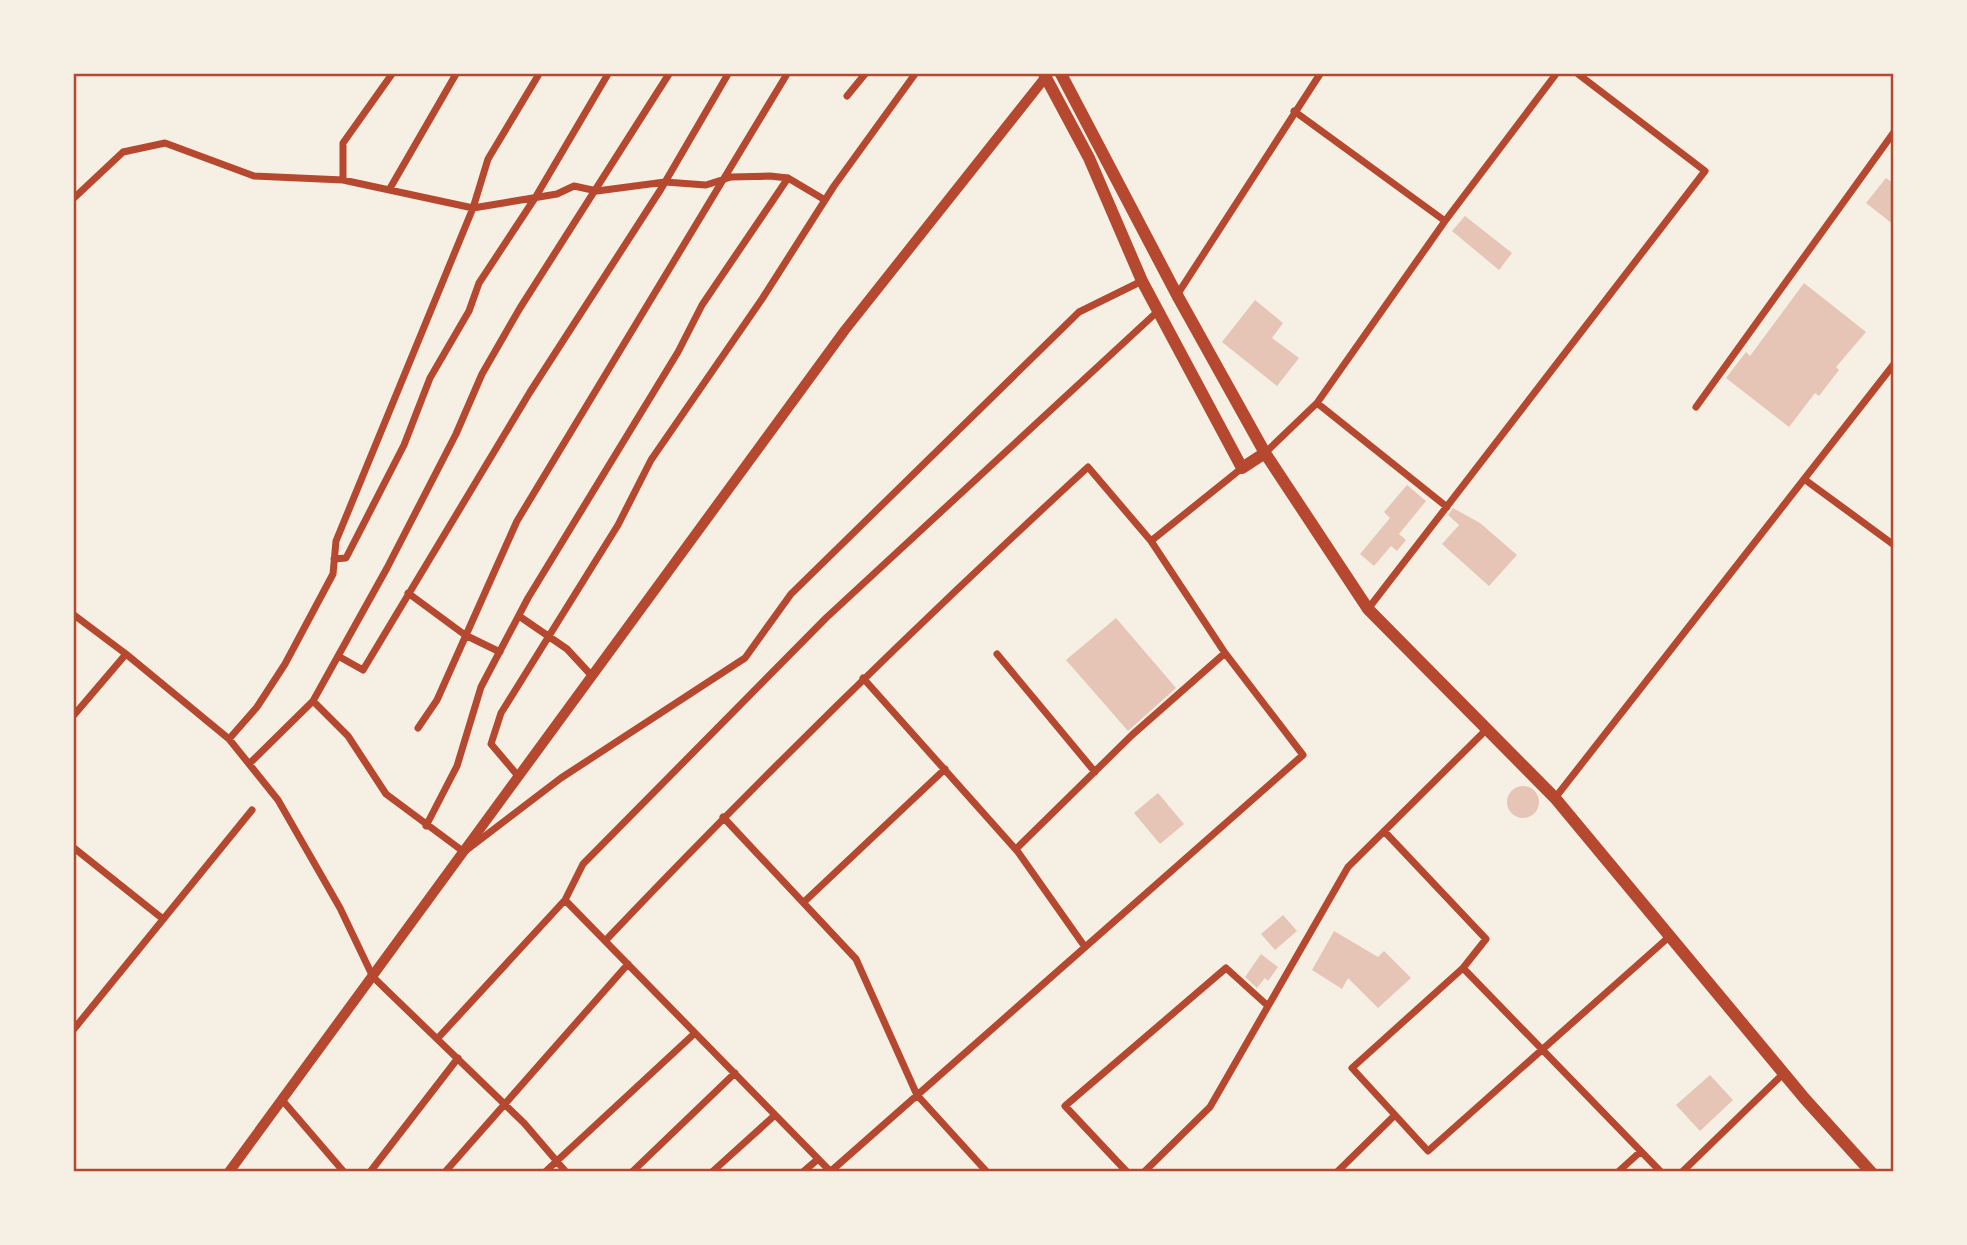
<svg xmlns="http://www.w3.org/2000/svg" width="1967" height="1245" font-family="Cabin,sans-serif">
<rect width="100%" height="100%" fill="#f6efe4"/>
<path fill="#e6c5b7" d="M 1886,178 L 1894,184 L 1894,225 L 1866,203 Z
M 1465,216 L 1512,253 L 1499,270 L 1452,231 Z
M 1804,283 L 1866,332 L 1836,367 L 1839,370 L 1819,396 L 1815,393 L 1789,427 L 1726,378 L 1746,352 L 1750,356 Z
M 1255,300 L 1283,323 L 1272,338 L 1299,358 L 1277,386 L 1222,342 Z
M 1407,485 L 1426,501 L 1399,534 L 1406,540 L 1397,551 L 1391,546 L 1374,566 L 1360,554 L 1390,518 L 1384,512 Z
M 1453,508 L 1480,523 L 1517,555 L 1489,586 L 1442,544 L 1459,525 L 1448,515 Z
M 1116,618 L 1176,688 L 1128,731 L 1066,660 Z
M1507 802a16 16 0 1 1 32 0a16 16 0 1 1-32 0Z
M 1158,793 L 1184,824 L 1160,844 L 1134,813 Z
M 1283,915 L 1297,931 L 1275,950 L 1261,934 Z
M 1334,931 L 1378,957 L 1384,951 L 1411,978 L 1378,1008 L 1348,978 L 1342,989 L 1312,970 Z
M 1261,954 L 1278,967 L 1268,981 L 1265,978 L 1257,988 L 1245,977 Z
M 1710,1075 L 1733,1100 L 1700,1131 L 1676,1105 Z"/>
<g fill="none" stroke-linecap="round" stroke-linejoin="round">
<path stroke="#b5482f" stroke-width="7" d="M 847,96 L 865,74
M 1294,111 L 1445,221
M 343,180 L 343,143 L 392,74
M 389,190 L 456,74
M 74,198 L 123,152 L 165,143 L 254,176 L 343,180 L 473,208 L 557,194 L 574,186 L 597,191 L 665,182 L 706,185 L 731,177 L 770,176 L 788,178 L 825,200
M 1177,295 L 1320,74
M 1317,403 L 1447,507
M 1696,407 L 1894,132
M 1265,453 L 1317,403 L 1445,221 L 1556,74
M 1804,479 L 1894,545
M 1151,541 L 1225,653
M 334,559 L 346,558 L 404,445 L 430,378 L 469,311 L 479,283 L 535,198 L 608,74
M 408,593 L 465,635 L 500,652
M 1368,609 L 1705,171 L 1578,74
M 74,615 L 126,654 L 74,715
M 519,616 L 567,649 L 592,676
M 126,654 L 229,739 L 278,800 L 340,908 L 373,977 L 524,1123 L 566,1172
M 997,654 L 1095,772
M 338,656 L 363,670 L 530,392 L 661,189 L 728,74
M 863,678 L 1018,852 L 1085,947
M 313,701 L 348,736 L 386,794 L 464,852 L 561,778 L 745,658 L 791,594 L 1079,312 L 1142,281
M 418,728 L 437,700 L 517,521 L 787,74
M 229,739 L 257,707 L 285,664 L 333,574 L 336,541 L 473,208 L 488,159 L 539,74
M 249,764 L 313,701 L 387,568 L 456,434 L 482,374 L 520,308 L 669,74
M 519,777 L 491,744 L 501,713 L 618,525 L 651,460 L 762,299 L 834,186 L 915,74
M 1555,798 L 1894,364
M 723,817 L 856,959 L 917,1095 L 987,1172
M 426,826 L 457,766 L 481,687 L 528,598 L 678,352 L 702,305 L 788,178
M 1384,831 L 1486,939 L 1463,968 L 1661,1172
M 74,848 L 163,919
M 565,900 L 583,864 L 826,618 L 1158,311
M 805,901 L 945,769
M 605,941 C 761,777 922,620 1088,467 L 1151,541 L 1242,468
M 1463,968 L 1352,1068 L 1428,1151 L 1670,936
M 74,1029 L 252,810
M 438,1038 L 565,900 L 830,1171
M 283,1101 L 344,1172
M 370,1172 L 458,1058
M 445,1172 L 628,964
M 545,1172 L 695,1033
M 632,1172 L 735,1073
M 712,1172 L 775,1115
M 803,1172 L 818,1159
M 830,1172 L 1303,755 L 1225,653 L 1132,735 L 1016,849
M 1127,1172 L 1065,1106 L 1226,968 L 1268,1006
M 1144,1172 L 1210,1107 L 1348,867 L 1487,729
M 1337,1172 L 1395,1115
M 1618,1172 L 1640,1152
M 1682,1172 L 1784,1073"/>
<path stroke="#b5482f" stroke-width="10" d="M 229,1172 L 845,330 L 1048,74"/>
<path stroke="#b5482f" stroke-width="12" d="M 1044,74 L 1089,158 L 1142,281 L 1242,468 L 1265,453
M 1061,74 L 1177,295 L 1265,453 L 1368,609 L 1555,798 L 1805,1099 L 1871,1172"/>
</g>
<rect width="1967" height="1245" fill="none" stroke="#f6efe4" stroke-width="150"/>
<rect x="75" y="75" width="1817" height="1095" fill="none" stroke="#b5482f" stroke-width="2.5"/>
</svg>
